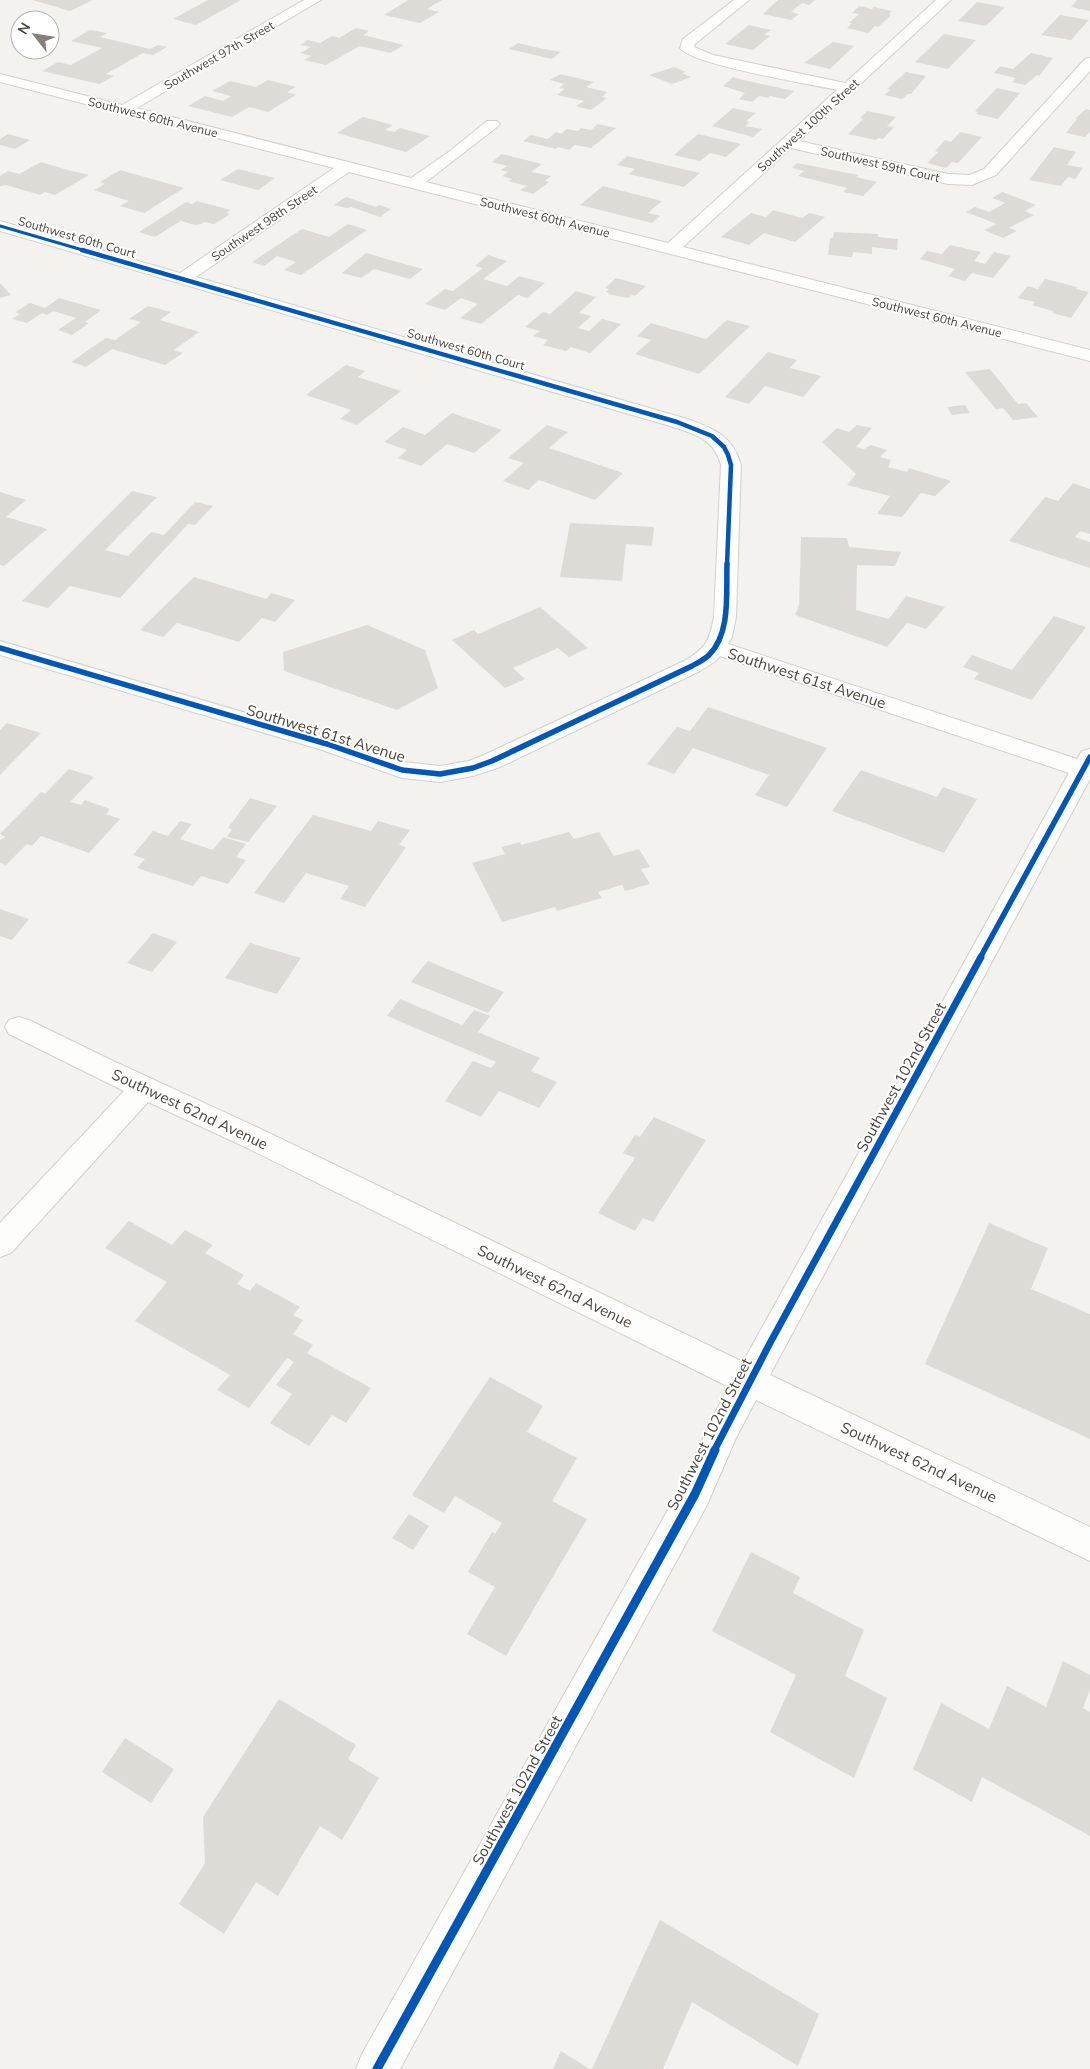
<svg xmlns="http://www.w3.org/2000/svg" width="1090" height="2069" font-family="Mulish,sans-serif">
<rect width="100%" height="100%" fill="#f4f2ee"/>
<path fill="#dedbd6" d="M 32,0 L 93,0 L 70,11 Z
M 208,0 L 241,0 L 196,25 L 173,19 Z
M 408,0 L 442,0 L 427,9 L 439,12 L 420,23 L 384,15 Z
M 778,0 L 815,0 L 809,5 L 802,3 L 791,12 L 799,14 L 791,20 L 763,14 Z
M 1077,0 L 1090,0 L 1090,11 L 1071,7 Z
M 977,2 L 1005,7 L 986,26 L 958,21 Z
M 859,6 L 872,9 L 874,7 L 892,11 L 889,14 L 891,15 L 878,27 L 875,26 L 868,33 L 847,28 L 852,23 L 849,23 L 859,14 L 852,13 Z
M 1060,15 L 1089,20 L 1071,40 L 1041,35 Z
M 749,25 L 771,30 L 764,35 L 770,36 L 753,50 L 725,44 Z
M 356,28 L 369,31 L 363,35 L 404,45 L 390,53 L 360,46 L 326,65 L 304,60 L 311,56 L 300,53 L 311,47 L 300,45 L 308,40 L 320,43 L 332,36 L 339,38 Z
M 90,30 L 107,33 L 100,37 L 150,49 L 158,45 L 167,47 L 153,55 L 143,53 L 106,74 L 114,76 L 99,84 L 42,71 L 58,62 L 71,65 L 102,48 L 71,41 Z
M 944,34 L 976,40 L 948,69 L 915,62 Z
M 833,42 L 854,46 L 830,69 L 804,63 Z
M 518,43 L 539,48 L 561,52 L 552,59 L 509,49 Z
M 1031,53 L 1053,58 L 1039,76 L 1037,75 L 1025,85 L 1012,82 L 1016,78 L 994,73 L 1000,66 L 1013,69 Z
M 674,67 L 686,72 L 682,73 L 691,77 L 672,84 L 649,75 Z
M 906,72 L 926,76 L 911,94 L 908,94 L 902,99 L 884,95 L 890,90 L 887,89 Z
M 560,74 L 594,82 L 586,87 L 607,92 L 602,97 L 607,98 L 591,110 L 576,106 L 584,101 L 557,95 L 565,89 L 559,88 L 564,84 L 550,80 Z
M 733,77 L 743,80 L 794,91 L 785,99 L 770,96 L 768,98 L 759,96 L 752,102 L 739,99 L 745,93 L 723,86 Z
M 268,80 L 296,87 L 287,92 L 296,95 L 268,112 L 249,107 L 232,117 L 188,106 L 205,96 L 223,101 L 231,96 L 212,91 L 230,81 L 256,87 Z
M 997,88 L 1020,93 L 998,119 L 976,114 L 978,112 L 975,111 Z
M 733,108 L 756,113 L 746,121 L 750,122 L 745,126 L 762,129 L 753,137 L 712,126 Z
M 1086,109 L 1090,110 L 1090,132 L 1085,137 L 1066,133 L 1077,119 L 1075,119 Z
M 867,111 L 896,117 L 887,126 L 894,127 L 883,139 L 878,138 L 876,140 L 848,134 L 863,119 L 860,118 Z
M 363,117 L 393,125 L 385,130 L 394,132 L 400,128 L 430,136 L 406,152 L 337,133 Z
M 598,124 L 616,128 L 591,148 L 575,145 L 569,150 L 558,147 L 556,149 L 523,141 L 531,135 L 548,139 L 556,132 L 561,134 L 567,129 L 578,131 L 581,128 L 591,130 Z
M 960,132 L 982,137 L 958,163 L 952,162 L 946,168 L 927,163 L 938,152 L 935,151 L 945,140 L 951,142 Z
M 8,134 L 30,140 L 15,149 L 0,145 L 0,139 Z
M 698,134 L 741,144 L 726,157 L 710,153 L 700,161 L 674,155 Z
M 1054,147 L 1076,152 L 1067,165 L 1083,168 L 1075,179 L 1068,177 L 1061,186 L 1029,180 Z
M 502,154 L 542,164 L 531,172 L 551,176 L 545,181 L 549,182 L 533,194 L 520,190 L 527,186 L 508,181 L 512,179 L 502,176 L 508,172 L 501,170 L 507,166 L 492,162 Z
M 627,156 L 700,173 L 684,187 L 629,174 L 635,169 L 617,165 Z
M 41,162 L 68,170 L 89,175 L 55,195 L 45,192 L 40,195 L 6,185 L 0,186 L 0,176 L 8,171 L 19,174 Z
M 797,163 L 858,175 L 856,177 L 877,182 L 863,196 L 843,192 L 847,188 L 798,176 L 804,171 L 792,168 Z
M 238,169 L 275,178 L 258,190 L 220,180 Z
M 120,170 L 184,188 L 144,213 L 120,206 L 129,201 L 94,190 L 105,184 L 100,182 Z
M 603,186 L 662,201 L 648,213 L 660,216 L 652,223 L 580,205 Z
M 1002,192 L 1036,205 L 1025,211 L 1034,215 L 1009,228 L 1017,231 L 1003,238 L 984,230 L 997,224 L 966,212 L 975,207 L 989,212 L 1005,203 L 992,198 Z
M 346,197 L 376,207 L 379,205 L 391,209 L 380,217 L 351,207 L 347,208 L 334,205 Z
M 197,201 L 231,210 L 226,213 L 230,214 L 214,224 L 204,222 L 201,224 L 195,225 L 181,221 L 182,220 L 155,237 L 139,232 L 186,202 L 192,204 Z
M 773,210 L 802,218 L 809,213 L 825,217 L 795,242 L 764,233 L 749,245 L 721,237 L 751,213 L 766,217 Z
M 348,224 L 367,230 L 301,275 L 284,270 L 296,262 L 277,256 L 264,266 L 252,262 L 302,229 L 329,237 Z
M 834,232 L 878,234 L 878,237 L 898,239 L 897,250 L 872,247 L 872,254 L 853,252 L 852,257 L 828,255 L 830,238 L 833,238 Z
M 950,245 L 981,252 L 974,261 L 985,264 L 994,252 L 1011,256 L 993,278 L 972,273 L 965,281 L 948,276 L 955,269 L 920,259 L 927,251 L 942,254 Z
M 366,253 L 397,262 L 423,269 L 410,279 L 374,269 L 361,278 L 342,273 Z
M 488,255 L 507,261 L 483,279 L 507,286 L 519,276 L 545,283 L 527,298 L 518,295 L 481,324 L 460,318 L 478,304 L 461,298 L 445,310 L 425,304 L 445,289 L 453,291 L 483,268 L 475,266 Z
M 616,278 L 646,286 L 635,296 L 632,295 L 628,298 L 608,294 L 609,293 L 606,292 L 609,289 L 605,288 Z
M 1045,279 L 1077,287 L 1076,289 L 1089,292 L 1071,318 L 1052,313 L 1053,311 L 1032,305 L 1035,302 L 1018,298 L 1027,286 L 1038,289 Z
M 0,283 L 11,295 L 0,298 Z
M 576,291 L 596,297 L 579,313 L 591,316 L 578,328 L 589,331 L 602,319 L 621,324 L 590,353 L 571,347 L 566,351 L 543,345 L 548,340 L 533,336 L 540,331 L 525,327 L 543,312 L 550,314 Z
M 59,298 L 101,310 L 85,322 L 89,323 L 72,335 L 58,330 L 76,318 L 53,311 L 47,315 L 42,313 L 27,323 L 12,319 L 20,314 L 16,312 L 30,303 L 45,308 Z
M 148,306 L 171,312 L 160,320 L 199,332 L 174,350 L 183,353 L 165,365 L 112,349 L 86,367 L 71,362 L 106,338 L 115,340 L 141,322 L 129,319 Z
M 727,320 L 750,326 L 699,374 L 635,354 L 651,340 L 637,336 L 651,323 L 706,339 Z
M 768,352 L 797,360 L 790,368 L 821,376 L 803,397 L 765,386 L 749,404 L 725,397 Z
M 346,365 L 365,371 L 358,377 L 401,391 L 357,425 L 340,419 L 351,410 L 306,395 Z
M 990,369 L 1018,404 L 1026,403 L 1038,417 L 1013,420 L 1003,408 L 996,409 L 965,372 Z
M 965,405 L 970,413 L 952,415 L 947,407 Z
M 452,413 L 502,430 L 474,453 L 447,444 L 421,466 L 398,458 L 407,450 L 384,442 L 403,427 L 425,435 Z
M 547,425 L 568,432 L 549,448 L 623,473 L 595,500 L 539,480 L 528,490 L 503,481 L 524,463 L 508,458 Z
M 857,425 L 872,428 L 856,447 L 864,449 L 871,445 L 887,450 L 880,457 L 891,460 L 888,467 L 907,472 L 909,468 L 951,481 L 935,496 L 921,493 L 902,517 L 877,514 L 890,496 L 847,485 L 856,474 L 822,442 L 837,428 L 849,432 Z
M 1073,483 L 1090,489 L 1090,534 L 1080,531 L 1075,537 L 1090,542 L 1090,568 L 1009,541 L 1045,497 L 1058,501 Z
M 132,491 L 157,497 L 105,550 L 128,556 L 151,532 L 164,535 L 195,502 L 213,506 L 195,525 L 188,524 L 120,598 L 70,586 L 48,608 L 22,601 Z
M 0,492 L 26,500 L 6,517 L 47,529 L 4,566 L 0,565 Z
M 570,523 L 654,527 L 652,546 L 626,544 L 622,581 L 560,577 Z
M 801,537 L 847,538 L 849,547 L 901,552 L 895,566 L 857,565 L 856,610 L 889,619 L 906,596 L 945,607 L 926,629 L 907,623 L 887,647 L 795,615 L 799,605 Z
M 194,577 L 266,599 L 271,593 L 295,600 L 275,622 L 262,618 L 239,642 L 177,623 L 163,637 L 140,630 Z
M 540,607 L 588,648 L 569,657 L 558,648 L 513,668 L 525,679 L 505,688 L 452,640 L 474,630 L 478,634 Z
M 1054,616 L 1086,627 L 1032,700 L 974,679 L 979,673 L 963,667 L 972,655 L 1012,670 Z
M 367,625 L 425,650 L 438,688 L 397,710 L 284,671 L 283,652 Z
M 708,707 L 827,748 L 787,807 L 755,795 L 769,775 L 693,748 L 674,774 L 647,764 L 677,727 L 690,731 Z
M 7,723 L 41,733 L 0,775 L 0,730 Z
M 69,769 L 94,777 L 70,802 L 81,805 L 85,800 L 110,809 L 106,814 L 120,819 L 89,853 L 41,836 L 32,846 L 27,844 L 6,865 L 0,863 L 0,840 L 5,837 L 0,834 L 41,792 L 45,794 Z
M 861,770 L 937,797 L 943,787 L 977,799 L 944,853 L 832,811 Z
M 250,798 L 277,806 L 248,842 L 227,837 L 232,829 L 228,828 Z
M 313,815 L 371,831 L 378,821 L 410,830 L 399,845 L 406,847 L 365,907 L 340,899 L 349,886 L 306,873 L 284,903 L 254,893 Z
M 180,821 L 192,824 L 180,839 L 213,850 L 223,837 L 246,844 L 236,857 L 246,860 L 228,884 L 201,876 L 193,886 L 137,868 L 145,859 L 133,855 L 153,831 L 168,836 Z
M 569,832 L 574,839 L 599,832 L 614,856 L 639,849 L 650,867 L 641,869 L 650,884 L 625,891 L 622,885 L 598,892 L 602,898 L 557,911 L 555,907 L 502,922 L 472,863 L 505,854 L 501,847 L 520,842 L 521,845 Z
M 0,909 L 29,919 L 12,940 L 0,936 Z
M 153,933 L 177,942 L 152,972 L 127,963 Z
M 250,943 L 301,958 L 277,994 L 225,978 Z
M 428,961 L 504,992 L 488,1013 L 411,982 Z
M 400,999 L 462,1025 L 474,1010 L 490,1016 L 478,1032 L 540,1058 L 531,1071 L 557,1082 L 539,1108 L 499,1091 L 481,1117 L 445,1101 L 473,1061 L 491,1068 L 496,1062 L 387,1016 Z
M 654,1117 L 706,1140 L 653,1222 L 643,1218 L 635,1231 L 598,1213 L 635,1158 L 623,1153 L 635,1135 L 640,1137 Z
M 129,1221 L 172,1245 L 185,1230 L 213,1245 L 205,1253 L 244,1275 L 237,1284 L 250,1291 L 256,1283 L 300,1307 L 293,1315 L 303,1320 L 293,1334 L 313,1345 L 307,1353 L 371,1388 L 346,1423 L 332,1415 L 309,1446 L 270,1423 L 292,1394 L 276,1385 L 294,1362 L 287,1358 L 249,1408 L 217,1390 L 230,1375 L 135,1321 L 167,1282 L 105,1248 Z
M 989,1223 L 1048,1248 L 1031,1289 L 1090,1314 L 1090,1439 L 925,1364 Z
M 490,1377 L 543,1406 L 527,1432 L 577,1458 L 552,1501 L 587,1519 L 506,1656 L 467,1634 L 495,1587 L 468,1572 L 492,1532 L 495,1534 L 502,1523 L 455,1496 L 444,1513 L 412,1495 Z
M 409,1514 L 429,1526 L 413,1550 L 392,1538 Z
M 751,1552 L 800,1577 L 793,1593 L 864,1630 L 845,1676 L 887,1698 L 854,1778 L 770,1732 L 796,1675 L 712,1631 Z
M 1063,1661 L 1090,1675 L 1090,1689 L 1083,1708 L 1090,1712 L 1090,1836 L 982,1777 L 972,1802 L 913,1769 L 941,1703 L 989,1729 L 1007,1686 L 1046,1707 Z
M 279,1699 L 356,1745 L 348,1759 L 379,1778 L 342,1840 L 320,1826 L 278,1896 L 256,1882 L 224,1934 L 179,1904 L 205,1863 L 203,1817 Z
M 125,1738 L 174,1769 L 151,1803 L 102,1772 Z
M 660,1920 L 819,2014 L 798,2066 L 692,2002 L 663,2069 L 592,2069 Z
M 561,2051 L 590,2069 L 553,2069 Z"/>
<g fill="none" stroke-linecap="round" stroke-linejoin="round">
<defs>
<path id="minor" d="M 304,0 L 321,0 L 137,108 L 411,178 L 450,151 L 487,121 L 497,121 L 500,124 L 497,127 L 426,182 L 668,243 L 837,90 C 810,84 692,65 680,48 L 683,39 L 734,0 L 749,0 L 695,44 L 694,47 L 713,55 L 845,83 L 936,0 L 951,0 L 799,141 L 948,174 L 970,175 L 984,169 L 1085,59 L 1090,58 L 1090,71 L 996,175 L 972,185 L 948,184 L 791,148 L 683,247 L 1090,350 L 1090,361 L 349,172 L 196,277 L 684,418 C 711,427 733,435 741,465 L 736,617 L 732,637 L 728,644 L 1077,759 L 1082,751 L 1090,749 L 1090,779 L 770,1375 L 1090,1527 L 1090,1561 L 756,1400 L 736,1438 L 707,1505 L 400,2069 L 356,2069 L 362,2054 L 683,1483 L 712,1418 L 729,1387 L 245,1147 L 148,1102 L 11,1253 L 0,1257 L 0,1223 L 124,1091 L 9,1034 L 5,1027 L 9,1020 L 19,1017 L 29,1020 L 111,1060 L 265,1131 L 743,1362 L 1069,773 L 720,656 L 716,661 L 700,671 L 500,767 L 473,776 L 440,782 L 402,778 L 319,749 L 0,655 L 0,641 L 335,739 L 404,762 L 440,766 L 469,761 L 484,755 L 684,661 C 706,648 709,642 714,617 L 721,465 C 714,438 694,434 670,426 L 0,231 L 0,221 L 180,273 L 334,168 L 0,82 L 0,74 L 122,105 Z"/>
</defs>
<use href="#minor" stroke="#d2d0cb" stroke-width="2"/>
<use href="#minor" fill="#fdfdfc" fill-rule="evenodd"/>
<defs>
<path id="cycleway-far4" d="M 0,226 L 86,251"/>
<path id="cycleway-far3" d="M 82,250 L 677,422 L 712,436 L 724,447 L 728,455 L 731,465 L 727,565"/>
<path id="cycleway-far2" d="M 0,648 L 327,744 L 402,770 L 440,774 L 473,768 L 492,761 L 692,666 C 697,663 704,660 709,655 C 731,633 726,593 727,564
M 980,958 L 1090,757"/>
<path id="cycleway-far1" d="M 714,1451 L 770,1343 L 981,957"/>
<path id="cycleway" d="M 377,2069 L 695,1494 L 715,1450"/>
</defs>
<use href="#cycleway-far4" stroke="#fff" stroke-width="5"/>
<use href="#cycleway-far3" stroke="#fff" stroke-width="6"/>
<use href="#cycleway-far2" stroke="#fff" stroke-width="8"/>
<use href="#cycleway-far1" stroke="#fff" stroke-width="10"/>
<use href="#cycleway" stroke="#fff" stroke-width="12"/>
<use href="#cycleway-far4" stroke="#0057b8" stroke-width="3"/>
<use href="#cycleway-far3" stroke="#0057b8" stroke-width="4.5"/>
<use href="#cycleway-far2" stroke="#0057b8" stroke-width="5.5"/>
<use href="#cycleway-far1" stroke="#0057b8" stroke-width="7"/>
<use href="#cycleway" stroke="#0057b8" stroke-width="9"/>
</g>
<g text-anchor="middle" dominant-baseline="central" stroke-width="4" stroke-linejoin="round" paint-order="stroke">
<g font-size="12" fill="#4b4439" stroke="#fff">
<text transform="translate(219 55) rotate(-30)">Southwest 97th Street</text>
<text transform="translate(153 117) rotate(14)">Southwest 60th Avenue</text>
<text transform="translate(808 125) rotate(-42)">Southwest 100th Street</text>
<text transform="translate(880 164) rotate(13)">Southwest 59th Court</text>
<text transform="translate(545 217) rotate(14)">Southwest 60th Avenue</text>
<text transform="translate(264 223) rotate(-34)">Southwest 98th Street</text>
<text transform="translate(77 237) rotate(16)">Southwest 60th Court</text>
<text transform="translate(937 317) rotate(14)">Southwest 60th Avenue</text>
<text transform="translate(466 349) rotate(16)">Southwest 60th Court</text>
</g>
<g font-size="15" fill="#4b4439" stroke="#fff">
<text transform="translate(807 678) rotate(18)">Southwest 61st Avenue</text>
<text transform="translate(326 733) rotate(17)">Southwest 61st Avenue</text>
<text transform="translate(901 1077) rotate(-61)">Southwest 102nd Street</text>
<text transform="translate(190 1109) rotate(25)">Southwest 62nd Avenue</text>
<text transform="translate(555 1286) rotate(26)">Southwest 62nd Avenue</text>
<text transform="translate(709 1434) rotate(-63)">Southwest 102nd Street</text>
<text transform="translate(919 1462) rotate(25)">Southwest 62nd Avenue</text>
<text transform="translate(517 1790) rotate(-61)">Southwest 102nd Street</text>
</g>
</g>
<g transform="translate(35 35) rotate(301)"><circle r="24" fill="#ffffff" stroke="#b7b4b0"/>
<path d="M0-4L9 19L0 12L-9 19Z" fill="#868178"/>
<text y="-8" font-size="14" font-weight="bold" text-anchor="middle" fill="#4b4439">N</text>
</g>
</svg>
